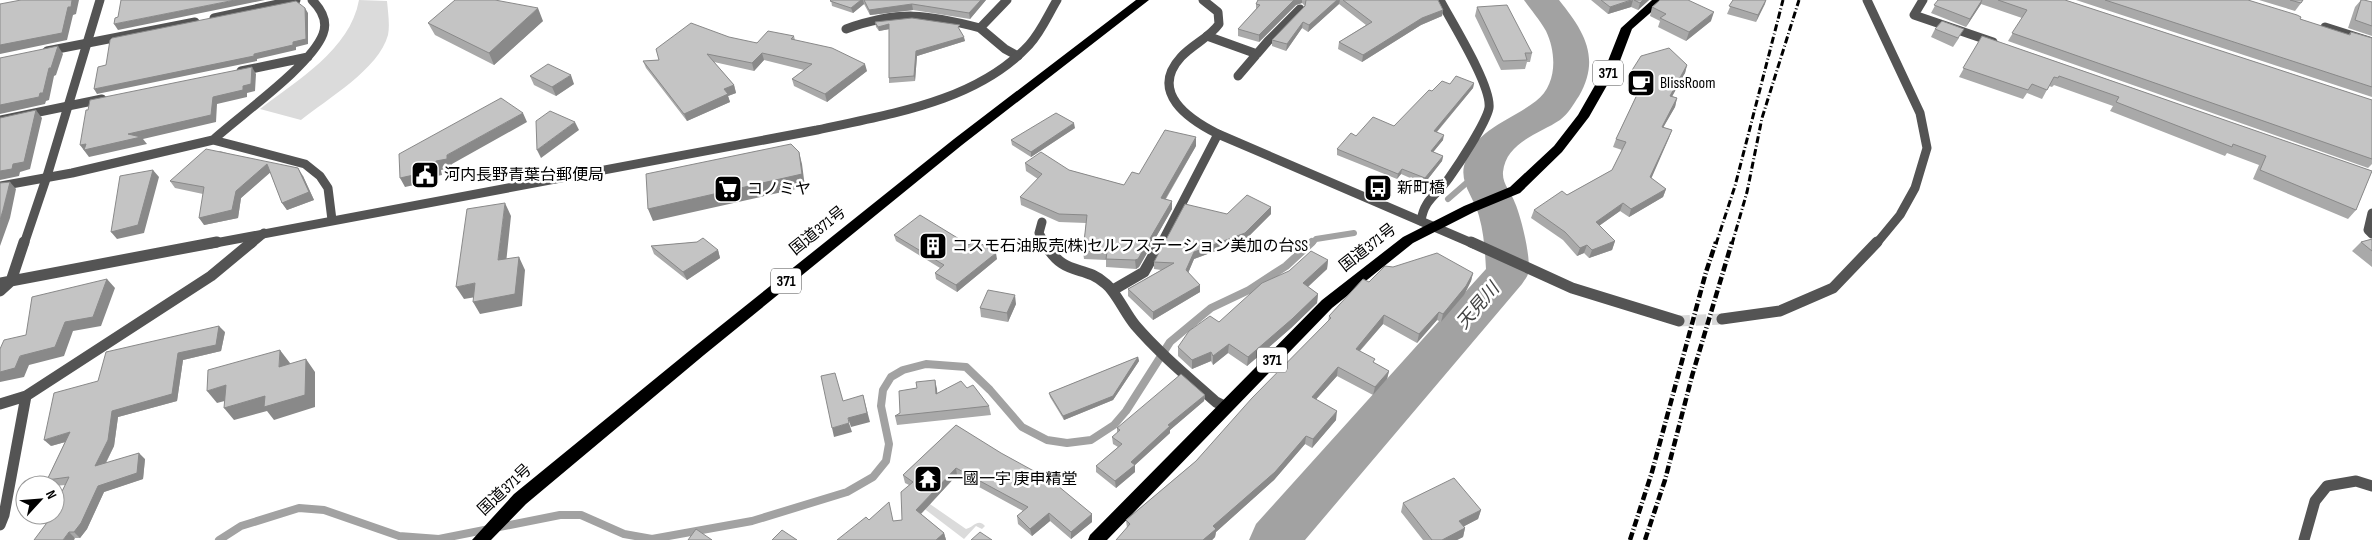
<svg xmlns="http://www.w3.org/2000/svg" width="2372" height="540" font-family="'Sofia Sans Condensed','Noto Sans JP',sans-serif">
<rect width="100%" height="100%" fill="#fff"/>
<path fill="#dbdbdb" d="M 359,0 L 387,1 C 388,12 390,25 388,35 C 379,69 327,99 301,120 L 260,109 C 297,80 350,50 359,0 Z
M 927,502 L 966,529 C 974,527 978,518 985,526 L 982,529 L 976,526 L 964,539 L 922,507 Z"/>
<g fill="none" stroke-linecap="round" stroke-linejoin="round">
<path stroke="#a2a2a2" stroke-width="6" d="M 1448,199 L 1471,179 L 1485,160
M 1311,244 L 1316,239 L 1354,233"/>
<path stroke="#a2a2a2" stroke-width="8" d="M 219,540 L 241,526 L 299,508 L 324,510 L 399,536 L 439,539 L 560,515 L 581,515 L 624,534 L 652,539 L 752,521 L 847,492 L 873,477 L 886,461 L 889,444 L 881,406 L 883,390 L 891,377 L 903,370 L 926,364 L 966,367 L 990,390 L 1022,427 L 1047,440 L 1067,443 L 1091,440 L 1114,425 L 1126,411 L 1170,342 L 1211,308 L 1249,290 L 1286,266 L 1312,242"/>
<path fill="#a2a2a2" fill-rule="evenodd" d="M 1524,0 L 1559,0 C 1584,31 1601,58 1579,96 C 1573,105 1568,114 1560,120 C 1539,134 1506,142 1503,172 C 1502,184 1511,192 1515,203 C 1521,216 1532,261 1528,274 C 1527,277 1524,281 1522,284 L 1305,540 L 1249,540 L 1256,524 L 1486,269 C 1485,251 1484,234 1479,216 C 1475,199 1460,184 1464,166 C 1474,129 1509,122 1536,101 C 1557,85 1557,54 1546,31 C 1540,20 1531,10 1524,0 Z"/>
<path stroke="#d9d9d9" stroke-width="11" stroke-dasharray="11 5.5" stroke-linecap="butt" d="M 1679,321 L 1722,319"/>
<path stroke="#545454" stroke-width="9" d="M 312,0 C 321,9 328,21 323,34 C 311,66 240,115 213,140 L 305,164 L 320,176 L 328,188 L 332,220
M 1007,0 L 980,28 L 1005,49 L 1018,56
M 1923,0 L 1914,15 L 1993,42
M 214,18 L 296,0
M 2325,27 L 2372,42
M 846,29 C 899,10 927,14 980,28
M 1207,36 L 1257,54
M 47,51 L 195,22
M 241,71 L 308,57
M 1238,76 L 1268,41 L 1300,9
M 0,120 L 102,99
M 0,186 L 72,173 L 213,140
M 2372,213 L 2368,230 L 2372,234
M 1421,221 C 1424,199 1437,195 1449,178 C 1459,164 1486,123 1489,108 C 1492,86 1451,21 1440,0
M 1042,222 L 1039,233 L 1045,244
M 251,244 L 264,233
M 1161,244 L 1218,134"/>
<path stroke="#545454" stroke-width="11" d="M 1044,242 C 1065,279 1083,263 1106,284 C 1116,292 1125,313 1135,325 C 1159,353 1188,377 1216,402 L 1226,407
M 1113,290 L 1144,272 L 1161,242
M 0,404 L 26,396 L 211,276 L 252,242
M 0,525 L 4,515 L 26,396
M 2304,540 L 2315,501 L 2327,486 L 2356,481 L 2372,486"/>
<path stroke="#545454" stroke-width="9" d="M 1203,0 L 1218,12 L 1219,24 C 1209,38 1193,44 1181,57 C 1149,92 1188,119 1218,134 L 1474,244
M 1867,0 L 1920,113 L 1927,148 L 1915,188 L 1900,215 L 1876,244
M 24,244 L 47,176 L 100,0
M 210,244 L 817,130 C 889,114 976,102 1029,45 C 1041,32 1048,15 1057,0"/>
<path stroke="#545454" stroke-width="11" d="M 1471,242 L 1572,288 L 1679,321
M 0,283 L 217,242
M 0,291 L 11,281 L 24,242
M 1722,319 L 1780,311 L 1833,288 L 1877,242"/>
<path fill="#000" fill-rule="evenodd" d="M 1136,0 L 1149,0 L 962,145 L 704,355 L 526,504 L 491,540 L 472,540 L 514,494 L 694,347 L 954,139 Z
M 1652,0 L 1665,0 L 1632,29 L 1618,66 L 1589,117 L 1562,152 L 1520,193 L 1474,212 L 1413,243 L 1332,308 L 1107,540 L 1088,540 L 1090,535 L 1322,300 L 1403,237 L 1464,206 L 1510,187 L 1554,146 L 1578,115 L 1606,66 L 1621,28 Z"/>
<path stroke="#000" stroke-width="3" stroke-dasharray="7 2.5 1 2.5" stroke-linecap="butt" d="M 1716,244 L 1735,186 L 1783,0
M 1732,244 L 1747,192 L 1762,118 L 1799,0"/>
<path stroke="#000" stroke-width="4.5" stroke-dasharray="8 2.5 1 2.5" stroke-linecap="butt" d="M 1630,540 L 1652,472 L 1706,272 L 1716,242
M 1645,540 L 1665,480 L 1692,376 L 1732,242"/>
</g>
<path fill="#a9a9a9" d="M 831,0 L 986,0 L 970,19 L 913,10 L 870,15 L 864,4 L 853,13 L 832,6 Z
M 1258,0 L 1438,0 L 1443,10 L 1442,16 L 1421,25 L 1362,62 L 1338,49 L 1339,42 L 1366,25 L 1339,4 L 1308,32 L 1302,28 L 1286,51 L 1272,46 L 1272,40 L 1305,6 L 1302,3 L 1296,5 L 1259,42 L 1238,36 L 1238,29 L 1256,9 L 1256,4 Z
M 1591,0 L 1649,0 L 1638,10 L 1631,7 L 1608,14 Z
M 1733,0 L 1766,0 L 1756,22 L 1727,14 Z
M 1938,0 L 2065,0 L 2372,100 L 2372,164 L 2368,168 L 2008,41 L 2022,18 L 1981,4 L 1966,27 L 1931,13 Z
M 2076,0 L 2248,0 L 2300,19 L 2348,35 L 2351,32 L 2372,38 L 2372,97 Z
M 2259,0 L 2303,0 L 2301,3 L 2295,11 Z
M 2361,0 L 2372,2 L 2372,36 L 2348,28 L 2355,7 Z
M 1477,7 L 1532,53 L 1530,62 L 1527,62 L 1525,69 L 1501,70 L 1475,16 Z
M 1652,7 L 1711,21 L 1686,41 L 1658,27 L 1660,21 L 1650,16 Z
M 543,21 L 494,65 L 435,35 L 428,23 Z
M 875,22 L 961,30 L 960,30 L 965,41 L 917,56 L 915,81 L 889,83 L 889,29 L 879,31 L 876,27 Z
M 1935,29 L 1959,38 L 1953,47 L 1931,37 Z
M 794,36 L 795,40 L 867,71 L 827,102 L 794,86 L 792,79 L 804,70 L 764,60 L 754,71 L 714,62 L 734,85 L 736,93 L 728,96 L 730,102 L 687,121 L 646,68 L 643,61 L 659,60 Z
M 1982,36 L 2372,171 L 2356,210 L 2348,219 L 2253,179 L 2259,165 L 2227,153 L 2225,156 L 2110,111 L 2113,106 L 2054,85 L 2052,87 L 2049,86 L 2042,99 L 2027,93 L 2023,99 L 1959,77 Z
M 1687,65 L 1685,73 L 1672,96 L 1677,98 L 1675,107 L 1663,127 L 1672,130 L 1651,178 L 1666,189 L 1663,197 L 1629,217 L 1620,211 L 1599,226 L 1615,241 L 1612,250 L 1589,258 L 1584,253 L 1577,256 L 1563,240 L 1531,218 L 1534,210 L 1567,195 L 1612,170 L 1622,150 L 1613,147 L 1616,139 L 1640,88 L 1627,84 L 1629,75 Z
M 530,76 L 574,84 L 556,96 L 534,85 Z
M 1474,83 L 1473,88 L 1437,132 L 1443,140 L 1433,152 L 1443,156 L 1442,161 L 1424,184 L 1401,174 L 1397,179 L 1337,155 L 1337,149 L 1356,136 L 1394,126 L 1432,91 L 1450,84 Z
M 1075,128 L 1031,157 L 1012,145 L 1011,140 Z
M 1196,146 L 1166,199 L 1172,201 L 1172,209 L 1139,267 L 1136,269 L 1106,267 L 1106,260 L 1084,259 L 1083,251 L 1086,223 L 1059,222 L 1021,205 L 1020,197 L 1038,179 L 1026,171 L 1025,163 L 1069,170 L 1124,185 L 1139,174 Z
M 220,151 L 303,176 L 314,200 L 287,210 L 282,203 L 270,172 L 241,198 L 238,218 L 204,225 L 203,194 L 175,188 L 170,181 Z
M 1271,207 L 1271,214 L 1245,240 L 1194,259 L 1188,273 L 1200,285 L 1200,292 L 1153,320 L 1128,296 L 1128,289 L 1161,270 L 1154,269 L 1154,262 L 1227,214 Z
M 894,235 L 969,245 L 997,259 L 957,292 L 936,279 L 935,273 L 940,268 L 896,241 Z
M 2372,239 L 2372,267 L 2352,251 L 2361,242 Z
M 697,242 L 718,250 L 720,258 L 687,280 L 654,254 L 651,246 Z
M 1328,260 L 1327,269 L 1308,287 L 1318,294 L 1317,303 L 1291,328 L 1247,366 L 1228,353 L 1213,365 L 1211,361 L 1192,369 L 1178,356 L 1178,347 Z
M 1393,267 L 1473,273 L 1471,281 L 1464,295 L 1441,322 L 1437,320 L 1417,343 L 1383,324 L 1360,351 L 1374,363 L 1389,371 L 1387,379 L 1373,395 L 1337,376 L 1316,399 L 1336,420 L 1312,448 L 1305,444 L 1274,480 L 1216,532 L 1215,537 L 1212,540 L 1116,540 L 1127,528 L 1126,520 L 1196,461 L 1328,322 L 1329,316 L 1369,282 Z
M 1016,304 L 1008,322 L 981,317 L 980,308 Z
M 225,332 L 221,351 L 183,360 L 177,401 L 118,417 L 114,446 L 106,463 L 145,459 L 143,479 L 104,492 L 87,529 L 80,538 L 75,538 L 46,524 L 65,485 L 55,486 L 55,485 L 52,485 L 47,480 L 65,442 L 51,446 Z
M 1138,357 L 1139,361 L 1113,400 L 1064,420 L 1050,397 L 1049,393 Z
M 935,380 L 937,393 L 967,388 L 989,406 L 991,415 L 897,425 L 895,416 L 900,413 L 917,388 Z
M 1205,395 L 1204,401 L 1170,430 L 1170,433 L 1135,465 L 1135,472 L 1116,488 L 1096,472 L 1096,466 L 1118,447 L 1113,444 L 1112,437 L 1117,433 L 1117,428 Z
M 956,425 L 1092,514 L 1092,522 L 1071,539 L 1050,521 L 1032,536 L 1018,524 L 1017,516 L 1023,511 L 957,475 L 921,514 L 944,533 L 946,540 L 837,540 L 869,520 L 894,521 L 902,520 L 909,485 L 905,483 L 903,475 Z
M 1403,503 L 1481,510 L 1478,519 L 1464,526 L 1465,528 L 1463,537 L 1457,540 L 1423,540 L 1401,512 Z"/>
<path fill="#898989" d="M 72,0 L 79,0 L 76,14 L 73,15 L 67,40 L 0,54 L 0,45 L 68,7 Z
M 235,0 L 265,0 L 118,30 L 114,24 Z
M 861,0 L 863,0 L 864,4 L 853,13 L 851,8 Z
M 981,0 L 986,0 L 970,19 L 969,13 Z
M 1294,0 L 1302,0 L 1302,3 L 1296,5 L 1259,42 L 1259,35 Z
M 1337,0 L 1340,0 L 1339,4 L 1308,32 L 1309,25 Z
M 1633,0 L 1631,7 L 1608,14 L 1610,7 Z
M 1643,0 L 1649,0 L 1638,10 L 1640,3 Z
M 1766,0 L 1765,4 L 1756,22 L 1758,15 Z
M 1982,0 L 1981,4 L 1966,27 L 1970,19 Z
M 912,4 L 913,10 L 870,15 L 869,10 Z
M 305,8 L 308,13 L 308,44 L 296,47 L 296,50 L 257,59 L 257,61 L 97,94 L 94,89 L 254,54 L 293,42 Z
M 538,8 L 543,21 L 494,65 L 489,53 Z
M 1443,10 L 1442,16 L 1421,25 L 1362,62 L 1363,55 L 1422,18 Z
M 1714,12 L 1711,21 L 1686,41 L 1689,32 Z
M 1303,22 L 1302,28 L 1286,51 L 1287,44 Z
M 889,24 L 890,29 L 879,31 L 878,27 Z
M 964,37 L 965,41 L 917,56 L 915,81 L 914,76 L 916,51 Z
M 58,46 L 63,54 L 56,75 L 54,76 L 49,100 L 46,101 L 45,104 L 0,114 L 0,105 L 49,68 Z
M 762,53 L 764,60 L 754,71 L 752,63 Z
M 865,64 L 867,71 L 827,102 L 825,94 Z
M 1687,65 L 1685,73 L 1668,104 L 1670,96 Z
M 252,67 L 256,74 L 255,91 L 247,93 L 247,97 L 217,104 L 216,122 L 143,139 L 147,144 L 89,157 L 80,145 L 128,134 L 213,97 Z
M 571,75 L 574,84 L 556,96 L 552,87 Z
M 1474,83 L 1473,88 L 1433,136 L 1434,131 Z
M 734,85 L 736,93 L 728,96 L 730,102 L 687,121 L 684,114 L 724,89 Z
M 1677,98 L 1675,107 L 1659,135 L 1662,127 Z
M 36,110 L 42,118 L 30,169 L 20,172 L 19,176 L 0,180 L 0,171 L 13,164 Z
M 523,113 L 527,122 L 452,164 L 452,168 L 441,170 L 442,175 L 437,176 L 437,180 L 405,187 L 400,178 L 432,167 L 436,161 Z
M 575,122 L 579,130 L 541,158 L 537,150 Z
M 1074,123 L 1075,128 L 1031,157 L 1031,152 Z
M 1672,130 L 1669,138 L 1648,186 L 1650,177 Z
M 1444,135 L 1443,140 L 1430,156 L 1431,151 Z
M 1196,137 L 1196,146 L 1161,206 L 1161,198 Z
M 799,152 L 802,164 L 805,187 L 653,221 L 648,209 Z
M 1443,156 L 1442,161 L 1424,184 L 1425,178 Z
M 267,164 L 272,171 L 241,198 L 238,218 L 204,225 L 199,218 L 236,191 Z
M 298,168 L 303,176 L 314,200 L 287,210 L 282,203 Z
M 1402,169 L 1401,174 L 1397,179 L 1398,174 Z
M 153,170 L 159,177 L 144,233 L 117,239 L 111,232 Z
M 10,182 L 16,189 L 10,218 L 0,246 L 0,220 Z
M 1666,189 L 1663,197 L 1629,217 L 1631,209 Z
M 1172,201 L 1172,209 L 1139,267 L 1136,269 L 1135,260 Z
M 505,203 L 511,216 L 505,273 L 498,260 Z
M 1623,203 L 1620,211 L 1593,230 L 1596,222 Z
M 1271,207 L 1271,214 L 1245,240 L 1194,259 L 1186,278 L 1186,270 L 1194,252 Z
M 1615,241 L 1612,250 L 1589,258 L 1592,250 Z
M 1587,245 L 1584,253 L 1577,256 L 1580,248 Z
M 718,250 L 720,258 L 687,280 L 683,272 Z
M 996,253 L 997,259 L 957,292 L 956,285 Z
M 519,257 L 525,270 L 522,306 L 480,314 L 473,302 Z
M 1328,260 L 1327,269 L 1302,292 L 1303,283 Z
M 1473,273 L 1471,281 L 1464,295 L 1441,322 L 1443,314 Z
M 107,279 L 115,288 L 101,326 L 73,331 L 64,356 L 29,365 L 24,377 L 0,382 L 0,372 L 65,322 Z
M 475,283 L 482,296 L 464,299 L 456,287 Z
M 1200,285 L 1200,292 L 1153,320 L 1153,312 Z
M 1318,294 L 1317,303 L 1291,328 L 1247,366 L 1248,357 Z
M 1015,295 L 1016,304 L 1008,322 L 1007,313 Z
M 1439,312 L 1437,320 L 1417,343 L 1419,334 Z
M 1384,315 L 1383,324 L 1354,357 L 1356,349 Z
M 219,326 L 225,332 L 221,351 L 183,360 L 177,401 L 118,417 L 114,446 L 101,472 L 95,466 L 112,411 L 178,353 Z
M 1229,344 L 1228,353 L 1213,365 L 1213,356 Z
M 280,350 L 290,363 L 289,379 L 279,367 Z
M 1211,352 L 1211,361 L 1192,369 L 1192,360 Z
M 1138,357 L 1139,361 L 1113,400 L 1064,420 L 1063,416 Z
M 306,359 L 315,372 L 315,407 L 274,420 L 267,411 L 234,420 L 224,408 Z
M 1338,367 L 1337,376 L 1311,405 L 1312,397 Z
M 1389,371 L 1387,379 L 1373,395 L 1375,387 Z
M 935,380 L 937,389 L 938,403 L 936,394 Z
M 226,385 L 236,398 L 217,403 L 207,391 Z
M 863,395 L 870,422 L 851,427 L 848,418 Z
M 1205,395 L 1204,401 L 1170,430 L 1170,433 L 1135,465 L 1135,472 L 1116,488 L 1115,481 L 1131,462 L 1168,425 Z
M 1337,411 L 1336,420 L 1312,448 L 1313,439 Z
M 849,423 L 852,432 L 834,437 L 832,428 Z
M 70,432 L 76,439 L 51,446 L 44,440 Z
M 1306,436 L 1305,444 L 1274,480 L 1216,532 L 1215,537 L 1212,540 L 1203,540 L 1213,526 Z
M 139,453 L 145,459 L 143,479 L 104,492 L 87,529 L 80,538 L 74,532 L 98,486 Z
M 956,468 L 957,475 L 918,517 L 916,510 Z
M 1481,510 L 1478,519 L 1457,530 L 1459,521 Z
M 1049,513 L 1050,521 L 1032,536 L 1030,529 Z
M 1092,514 L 1092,522 L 1071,539 L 1071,532 Z
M 1465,528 L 1463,537 L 1457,540 L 1442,540 Z
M 69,532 L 75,538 L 74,540 L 63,540 Z
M 944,533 L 946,540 L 936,540 Z"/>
<path fill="#c4c4c4" stroke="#898989" d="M 21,0 L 72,0 L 71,7 L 68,7 L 62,33 L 0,45 L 0,4 Z
M 121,0 L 235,0 L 114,24 L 115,18 L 118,17 Z
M 455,0 L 495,0 L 538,8 L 489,53 L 428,23 Z
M 831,0 L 861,0 L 851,8 L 830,1 Z
M 864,0 L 981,0 L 969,13 L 912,4 L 869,10 Z
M 1258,0 L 1294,0 L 1259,35 L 1238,29 L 1260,5 L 1256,4 Z
M 1306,0 L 1337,0 L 1309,25 L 1303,22 L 1287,44 L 1272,40 L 1305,6 Z
M 1343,0 L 1438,0 L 1443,10 L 1422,18 L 1363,55 L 1339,42 L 1372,22 Z
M 1601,0 L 1631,0 L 1610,7 Z
M 1634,0 L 1643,0 L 1640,3 Z
M 1660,0 L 1688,0 L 1714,12 L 1689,32 L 1660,18 L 1666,14 L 1652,7 Z
M 1733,0 L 1766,0 L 1758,15 L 1729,6 Z
M 1938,0 L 1982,0 L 1970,19 L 1934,5 Z
M 1998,0 L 2065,0 L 2372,100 L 2372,159 L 2012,33 L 2027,10 Z
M 2105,0 L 2248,0 L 2297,15 L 2301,17 L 2300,19 L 2350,35 L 2351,32 L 2372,38 L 2372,87 Z
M 2290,0 L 2303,0 L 2301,3 Z
M 2361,0 L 2364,0 L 2372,2 L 2372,26 L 2355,20 Z
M 296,1 L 305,8 L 306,39 L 293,42 L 293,45 L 254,54 L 254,56 L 94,89 L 98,67 L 106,65 L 110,40 L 112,38 Z
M 1507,5 L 1532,53 L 1525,53 L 1527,60 L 1503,61 L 1477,7 Z
M 912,18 L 960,25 L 958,27 L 964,37 L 916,51 L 914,76 L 889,78 L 889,24 L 878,27 L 875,22 Z
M 1942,21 L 1964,29 L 1958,38 L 1935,29 Z
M 691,23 L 729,37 L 757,43 L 768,31 L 794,36 L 791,39 L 832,48 L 865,64 L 825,94 L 792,79 L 812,64 L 762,53 L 752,63 L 707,54 L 734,85 L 724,89 L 728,94 L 684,114 L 643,61 L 659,60 L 656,49 Z
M 1982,36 L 2372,171 L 2356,210 L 2260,170 L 2266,156 L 2233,144 L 2232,147 L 2116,102 L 2119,97 L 2059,76 L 2058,78 L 2054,77 L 2047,90 L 2032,84 L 2028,90 L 1963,68 Z
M 58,46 L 51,68 L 49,68 L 43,93 L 40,93 L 39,97 L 0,105 L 0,58 Z
M 1669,48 L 1687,65 L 1670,96 L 1677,98 L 1662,127 L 1672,130 L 1650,177 L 1666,189 L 1631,209 L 1623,203 L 1596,222 L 1615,241 L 1592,250 L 1587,245 L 1580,248 L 1565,232 L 1534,210 L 1562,191 L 1567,195 L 1612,170 L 1626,142 L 1616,139 L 1644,80 L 1629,75 L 1641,56 Z
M 548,64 L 571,75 L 552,87 L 530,76 Z
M 252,67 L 251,84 L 243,86 L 243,90 L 213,97 L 211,115 L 128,134 L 141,137 L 84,150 L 86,144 L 80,145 L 86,110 L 88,110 L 90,100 Z
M 1456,76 L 1474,83 L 1434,131 L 1444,135 L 1431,151 L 1443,156 L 1425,178 L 1402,169 L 1398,174 L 1337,149 L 1351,133 L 1356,136 L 1373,117 L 1394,126 L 1429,90 L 1432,91 L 1442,81 L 1450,84 Z
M 501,98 L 523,113 L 447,155 L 447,159 L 436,161 L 437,166 L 432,167 L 432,171 L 400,178 L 399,154 Z
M 36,110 L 24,162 L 13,164 L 12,169 L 0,171 L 0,118 Z
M 550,111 L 575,122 L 537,150 L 536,121 Z
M 1056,113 L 1074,123 L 1031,152 L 1011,140 Z
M 1165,130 L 1196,137 L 1161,198 L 1172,201 L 1138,259 L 1135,260 L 1106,259 L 1107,252 L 1083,251 L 1087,215 L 1059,214 L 1020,197 L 1042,174 L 1025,163 L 1041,152 L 1069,170 L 1124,185 L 1132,172 L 1139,174 Z
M 791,144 L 799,152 L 802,174 L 648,209 L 646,174 Z
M 206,149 L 298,168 L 309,192 L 282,203 L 267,164 L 236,191 L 232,210 L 199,218 L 204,187 L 170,181 Z
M 153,170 L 138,225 L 111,232 L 120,176 Z
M 10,182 L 3,210 L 0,220 L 0,183 Z
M 1247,195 L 1271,207 L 1245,233 L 1194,252 L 1186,270 L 1200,285 L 1153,312 L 1128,289 L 1174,263 L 1154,262 L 1185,204 L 1227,214 Z
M 505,203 L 498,260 L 519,257 L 515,294 L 473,302 L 475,283 L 456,287 L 467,209 Z
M 920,215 L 969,245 L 975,240 L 996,253 L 956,285 L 935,273 L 944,265 L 894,235 Z
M 703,238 L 718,250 L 683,272 L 651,246 L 697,242 Z
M 2372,239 L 2372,251 L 2361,242 Z
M 1311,251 L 1328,260 L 1303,283 L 1318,294 L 1292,319 L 1248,357 L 1229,344 L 1213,356 L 1211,352 L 1192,360 L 1178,347 L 1189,331 L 1210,316 L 1219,322 L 1262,283 L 1289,271 Z
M 1437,253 L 1473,273 L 1466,286 L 1443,314 L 1439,312 L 1419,334 L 1384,315 L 1356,349 L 1375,359 L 1373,362 L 1389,371 L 1375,387 L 1338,367 L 1312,397 L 1337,411 L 1313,439 L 1306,436 L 1275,472 L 1213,526 L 1216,529 L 1203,540 L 1116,540 L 1130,524 L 1126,520 L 1196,461 L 1252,398 L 1331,318 L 1329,316 L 1363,279 L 1369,282 L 1385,266 L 1393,267 Z
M 107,279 L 93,317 L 65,322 L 55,347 L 20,356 L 15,368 L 0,372 L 0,349 L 4,340 L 26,335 L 32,297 Z
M 988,290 L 1015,295 L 1007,313 L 980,308 Z
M 219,326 L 216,345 L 178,353 L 172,394 L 112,411 L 108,440 L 95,466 L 139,453 L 137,473 L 98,486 L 81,523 L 74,532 L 69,532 L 63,540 L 34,540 L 46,524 L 51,515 L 55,515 L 55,506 L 69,477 L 47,480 L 70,432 L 44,440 L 54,393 L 98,381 L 106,352 Z
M 280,350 L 279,367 L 306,359 L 305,395 L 264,407 L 265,396 L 224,408 L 226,385 L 207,391 L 208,370 Z
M 1138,357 L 1113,396 L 1063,416 L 1049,393 Z
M 835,373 L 843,401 L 863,395 L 867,413 L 848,418 L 849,423 L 832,428 L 821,376 Z
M 1181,374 L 1205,395 L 1168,425 L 1170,426 L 1131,462 L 1135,465 L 1115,481 L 1096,466 L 1122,444 L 1112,437 L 1120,430 L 1117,428 Z
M 935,380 L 936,394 L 961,381 L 967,388 L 973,385 L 989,406 L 895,416 L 900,413 L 899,391 L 917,388 L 916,382 Z
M 956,425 L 1001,453 L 1052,481 L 1092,514 L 1071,532 L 1049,513 L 1030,529 L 1017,516 L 1028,507 L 956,468 L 916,510 L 944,533 L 936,540 L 837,540 L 866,517 L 869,520 L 889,502 L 893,521 L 902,520 L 901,492 L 913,482 L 903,475 Z
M 1454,478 L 1481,510 L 1459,521 L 1465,528 L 1442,540 L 1432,540 L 1403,503 Z
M 696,529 L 712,540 L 688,540 Z
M 782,530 L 797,540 L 772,540 Z
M 980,532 L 992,540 L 971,540 Z"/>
<defs>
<symbol id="cafe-square" viewBox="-11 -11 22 22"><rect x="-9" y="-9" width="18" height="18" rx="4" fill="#000" stroke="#fff"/><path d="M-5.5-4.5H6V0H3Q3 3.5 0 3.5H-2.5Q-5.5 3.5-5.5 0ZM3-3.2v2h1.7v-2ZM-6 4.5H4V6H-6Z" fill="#fff"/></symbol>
<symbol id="civic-square" viewBox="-11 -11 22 22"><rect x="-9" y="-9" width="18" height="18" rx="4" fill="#000" stroke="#fff"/><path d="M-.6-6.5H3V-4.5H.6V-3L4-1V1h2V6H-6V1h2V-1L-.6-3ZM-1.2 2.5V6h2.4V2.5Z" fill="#fff"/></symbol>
<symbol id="bus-square" viewBox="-11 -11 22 22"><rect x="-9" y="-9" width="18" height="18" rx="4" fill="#000" stroke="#fff"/><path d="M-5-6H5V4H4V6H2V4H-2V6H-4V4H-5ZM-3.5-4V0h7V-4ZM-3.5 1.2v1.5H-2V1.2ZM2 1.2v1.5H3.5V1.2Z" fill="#fff"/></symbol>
<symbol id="supermarket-square" viewBox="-11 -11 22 22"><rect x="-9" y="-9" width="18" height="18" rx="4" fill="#000" stroke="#fff"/><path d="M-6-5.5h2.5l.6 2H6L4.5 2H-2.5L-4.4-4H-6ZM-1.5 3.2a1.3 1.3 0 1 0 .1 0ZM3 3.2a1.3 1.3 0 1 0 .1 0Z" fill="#fff"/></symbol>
<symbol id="building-square" viewBox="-11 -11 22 22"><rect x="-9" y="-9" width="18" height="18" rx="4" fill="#000" stroke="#fff"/><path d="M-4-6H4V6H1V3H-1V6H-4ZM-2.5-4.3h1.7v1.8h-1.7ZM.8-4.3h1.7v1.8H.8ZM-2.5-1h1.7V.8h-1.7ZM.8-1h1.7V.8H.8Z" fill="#fff"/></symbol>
<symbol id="temple-square" viewBox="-11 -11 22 22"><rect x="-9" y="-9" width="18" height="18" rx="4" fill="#000" stroke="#fff"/><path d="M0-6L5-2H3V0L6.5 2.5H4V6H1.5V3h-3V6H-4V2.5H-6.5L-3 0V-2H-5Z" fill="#fff"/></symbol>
</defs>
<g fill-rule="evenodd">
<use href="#cafe-square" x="1625" y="67" width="32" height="32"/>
<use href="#civic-square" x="409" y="159" width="32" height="32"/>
<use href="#bus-square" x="1362" y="172" width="32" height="32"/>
<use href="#supermarket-square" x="712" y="173" width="32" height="32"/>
<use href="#building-square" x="917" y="230" width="32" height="32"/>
<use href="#temple-square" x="912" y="463" width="32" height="32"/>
</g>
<g text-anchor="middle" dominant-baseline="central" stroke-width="5" stroke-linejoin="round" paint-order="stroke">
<g fill="#fff" stroke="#4c4c4c" stroke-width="1">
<rect x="1593" y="60.5" width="30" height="25" rx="4"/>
<rect x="771" y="268.5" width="30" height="25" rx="4"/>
<rect x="1257" y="347.5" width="30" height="25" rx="4"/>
</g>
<g font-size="15" font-weight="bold" fill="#000">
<text x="1608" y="73">371</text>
<text x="786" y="281">371</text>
<text x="1272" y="360">371</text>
</g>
<g font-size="16" fill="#000" stroke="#fff" text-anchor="start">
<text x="1660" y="83">BlissRoom</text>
<text x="444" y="175">河内長野青葉台郵便局</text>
<text x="1397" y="188">新町橋</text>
<text x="747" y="189">コノミヤ</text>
<text x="952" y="246">コスモ石油販売(株)セルフステーション美加の台SS</text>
<text x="947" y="479">一國一宇 庚申精堂</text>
</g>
<g font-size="16" fill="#000" stroke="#fff">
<text transform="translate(818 231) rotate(-39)">国道371号</text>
<text transform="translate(1368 248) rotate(-38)">国道371号</text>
<text transform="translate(505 490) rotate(-43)">国道371号</text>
</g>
<g font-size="18" font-style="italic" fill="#434343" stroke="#fff">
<text transform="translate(1478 306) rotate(-49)">天見川</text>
</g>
</g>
<g transform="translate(40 500) rotate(64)"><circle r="24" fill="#ffffff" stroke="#999999"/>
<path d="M0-4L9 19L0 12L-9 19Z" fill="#000000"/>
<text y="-8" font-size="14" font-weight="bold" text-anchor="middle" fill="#000000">N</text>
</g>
</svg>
